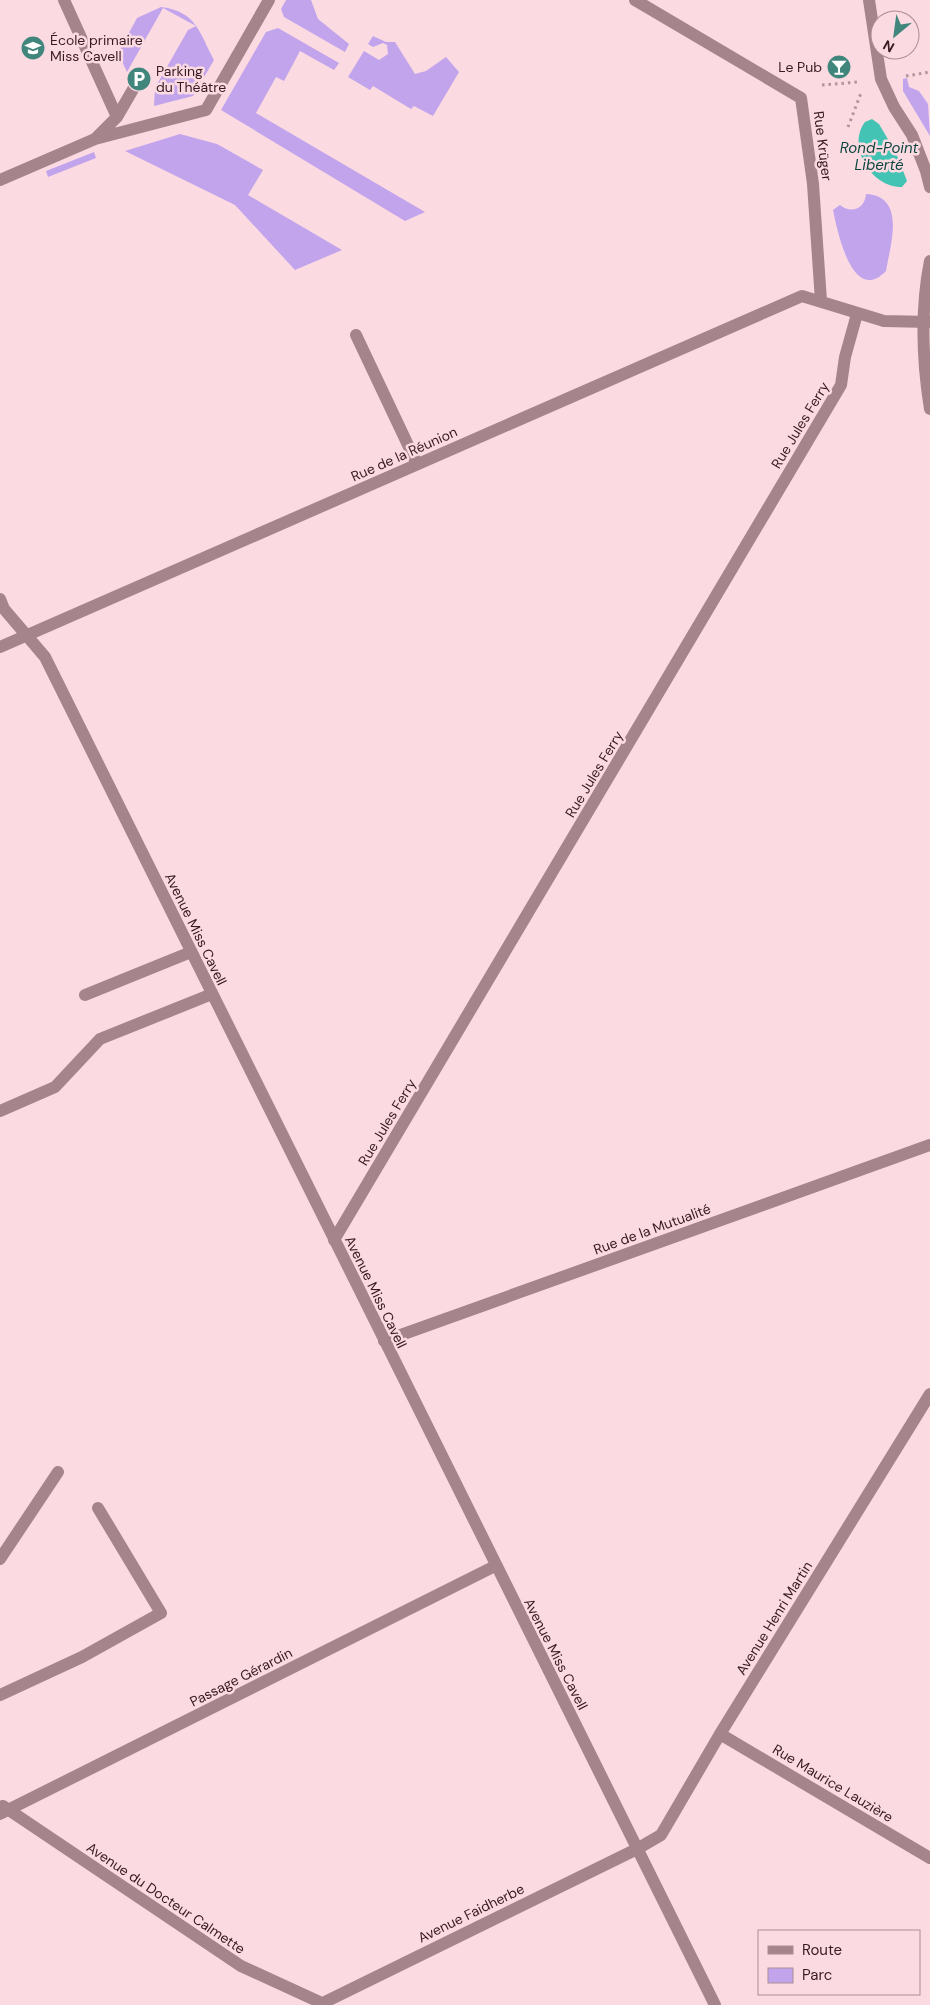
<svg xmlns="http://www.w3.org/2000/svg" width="930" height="2005" font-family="'DM Sans',sans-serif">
<rect width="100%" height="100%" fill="#fbdae1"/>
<path fill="#c2a4ed" d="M 286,0 L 311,0 L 318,19 L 349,44 L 345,52 L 284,17 L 281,9 Z
M 161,7 C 197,12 199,32 214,60 L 193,96 L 154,106 L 155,88 L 188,30 L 196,26 L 163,8 L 127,72 L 118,53 L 137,18 Z
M 278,28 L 339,63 L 334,70 L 300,51 L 284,81 L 276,77 L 256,113 L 425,212 L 405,221 L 221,110 L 266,32 Z
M 373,36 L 386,42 L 395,42 L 415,74 L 426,71 L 446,57 L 459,72 L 433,116 L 414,106 L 411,109 L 373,86 L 370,90 L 348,77 L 364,51 L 379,60 L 388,54 L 387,45 L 383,43 L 373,47 L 368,44 Z
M 907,78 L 909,87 L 919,91 L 928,104 L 930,136 L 903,91 L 903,79 Z
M 180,134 L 217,144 L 263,170 L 248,195 L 342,250 L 295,270 L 235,205 L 125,151 Z
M 94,152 L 96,158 L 48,177 L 46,171 Z
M 866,194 C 907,196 890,246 886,271 C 852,306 837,229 833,210 L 840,205 C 851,214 865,209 866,194 Z"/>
<path fill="#43c3b3" d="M 872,119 L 879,124 L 896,153 L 907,181 L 902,187 C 872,188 846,147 865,122 Z"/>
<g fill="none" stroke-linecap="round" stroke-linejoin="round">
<path stroke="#b4949c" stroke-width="3" stroke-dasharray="2.5 4" stroke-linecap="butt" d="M 906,76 L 930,72
M 822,85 L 858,82
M 848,127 L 861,93"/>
<path stroke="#a6848c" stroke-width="12" d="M 64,0 L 117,117
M 635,0 L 801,98 L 813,184 L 821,301
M 869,0 L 881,79 L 894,107 L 912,135 L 926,171 L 930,187
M 95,139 L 206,110 L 269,0
M 0,180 L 95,139 L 117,117 L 139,79
M 930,261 C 920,311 922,359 930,409
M 356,335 L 417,464
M 0,599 L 4,609 L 45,657 L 715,2005
M 0,647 L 802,296 L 884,321 L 930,322
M 85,995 L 191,952
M 0,1111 L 55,1087 L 100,1039 L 212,994
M 334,1240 L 841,385 L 845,357 L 857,314
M 384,1341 L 930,1145
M 0,1559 L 58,1472
M 0,1695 L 82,1657 L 161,1613 L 98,1508
M 720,1734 L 930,1858
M 3,1806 L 241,1966 L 326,2005
M 0,1814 L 495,1566
M 319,2005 L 637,1849 L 661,1835 L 720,1734 L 930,1394"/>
</g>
<defs>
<symbol id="school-disc" viewBox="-11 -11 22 22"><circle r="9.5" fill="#41867c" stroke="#fbdae1"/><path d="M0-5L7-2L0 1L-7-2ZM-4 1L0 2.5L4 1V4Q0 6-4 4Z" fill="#fff"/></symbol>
<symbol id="bar-disc" viewBox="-11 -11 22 22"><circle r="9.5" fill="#41867c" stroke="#fbdae1"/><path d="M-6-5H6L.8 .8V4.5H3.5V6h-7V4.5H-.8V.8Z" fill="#fff"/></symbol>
<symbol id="parking-disc" viewBox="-11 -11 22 22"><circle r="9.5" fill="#41867c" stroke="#fbdae1"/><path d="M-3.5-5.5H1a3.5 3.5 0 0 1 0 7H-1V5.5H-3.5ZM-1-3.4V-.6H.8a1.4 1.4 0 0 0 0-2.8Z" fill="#fff"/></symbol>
</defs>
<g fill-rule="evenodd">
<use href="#school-disc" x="19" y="34" width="28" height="28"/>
<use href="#bar-disc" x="825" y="53" width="28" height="28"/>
<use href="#parking-disc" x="125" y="65" width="28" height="28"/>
</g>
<g text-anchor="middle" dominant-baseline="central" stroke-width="5" stroke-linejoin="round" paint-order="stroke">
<g font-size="14" fill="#371a22" stroke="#fbdae1" text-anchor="start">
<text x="50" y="40">École primaire<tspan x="50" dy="16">Miss Cavell</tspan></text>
<text x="822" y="67" text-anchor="end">Le Pub</text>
<text x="156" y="71">Parking<tspan x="156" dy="16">du Théâtre</tspan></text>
</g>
<g font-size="14" fill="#371a22" stroke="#fbdae1">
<text transform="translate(823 146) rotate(83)">Rue Krüger</text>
<text transform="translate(800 425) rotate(-59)">Rue Jules Ferry</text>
<text transform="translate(404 454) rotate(-24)">Rue de la Réunion</text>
<text transform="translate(594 774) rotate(-59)">Rue Jules Ferry</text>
<text transform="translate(196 929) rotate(64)">Avenue Miss Cavell</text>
<text transform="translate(387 1122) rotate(-59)">Rue Jules Ferry</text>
<text transform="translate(652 1229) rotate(-20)">Rue de la Mutualité</text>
<text transform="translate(376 1292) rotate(64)">Avenue Miss Cavell</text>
<text transform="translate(774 1618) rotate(-58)">Avenue Henri Martin</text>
<text transform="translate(556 1654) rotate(63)">Avenue Miss Cavell</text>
<text transform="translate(241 1677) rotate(-27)">Passage Gérardin</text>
<text transform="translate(833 1783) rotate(31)">Rue Maurice Lauzière</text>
<text transform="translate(166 1898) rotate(34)">Avenue du Docteur Calmette</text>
<text transform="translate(471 1913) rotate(-26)">Avenue Faidherbe</text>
</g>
<g font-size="15" font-style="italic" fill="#0d463f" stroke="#fbdae1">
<text x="879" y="148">Rond-Point<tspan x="879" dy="17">Liberté</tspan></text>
</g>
</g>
<rect x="758" y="1930" width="162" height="65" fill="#fbdae1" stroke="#ad8d95"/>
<rect x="768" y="1946" width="25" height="8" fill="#a6848c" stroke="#ad8d95"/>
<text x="802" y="1955" font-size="15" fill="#371a22">Route</text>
<rect x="768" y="1968" width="25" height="15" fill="#c2a4ed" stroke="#ad8d95"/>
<text x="802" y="1980" font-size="15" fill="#371a22">Parc</text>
<g transform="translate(895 35) rotate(209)"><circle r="24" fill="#fbdae1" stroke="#ad8d95"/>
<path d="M0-4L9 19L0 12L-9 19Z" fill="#41867c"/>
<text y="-8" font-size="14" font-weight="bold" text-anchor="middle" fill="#371a22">N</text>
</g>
</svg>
